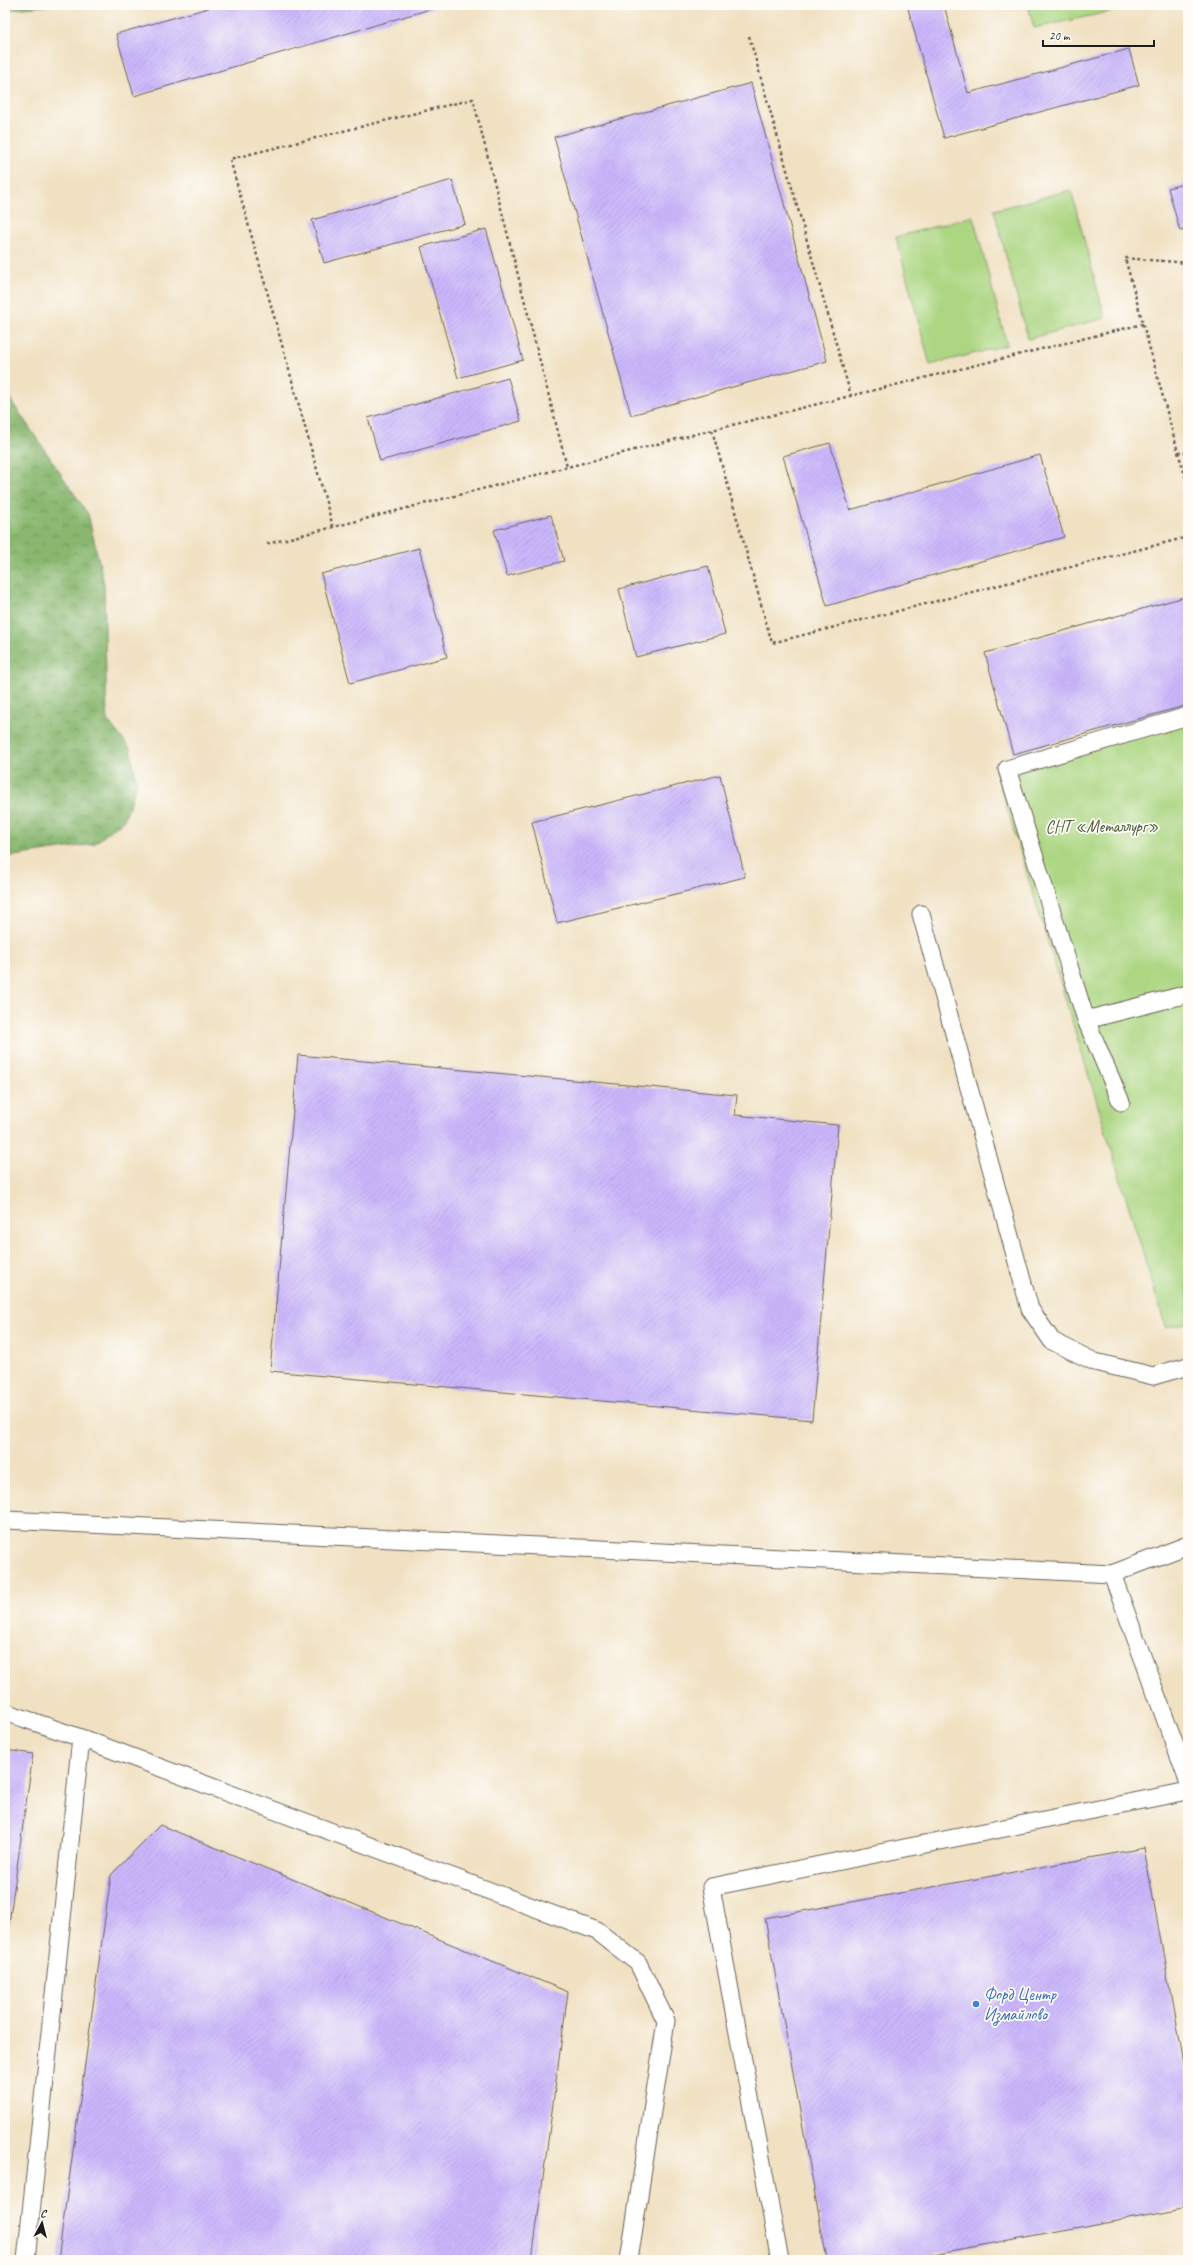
<svg xmlns="http://www.w3.org/2000/svg" width="1193" height="2265" font-family="Caveat,sans-serif">
<defs>
<pattern id="forest-crowns" width="20" height="18" patternUnits="userSpaceOnUse"><rect width="20" height="18" fill="#89b770"/><path d="M2 6a3 3 0 1 1 6 0M12 15a3 3 0 1 1 6 0" fill="none" stroke="#6f945b"/></pattern>
<pattern id="building-hatch" width="6" height="6" patternUnits="userSpaceOnUse"><rect width="6" height="6" fill="#cab7fc"/><path d="M-1 1l2-2M0 6l6-6M5 7l2-2" fill="none" stroke="#ad9dd7"/></pattern>
</defs>
<rect width="100%" height="100%" fill="#fdfcf7"/>
<filter id="ink" filterUnits="userSpaceOnUse"><feTurbulence type="fractalNoise" baseFrequency=".025" numOctaves="2"/><feDisplacementMap in="SourceGraphic" scale="8" xChannelSelector="R" yChannelSelector="G"/><feConvolveMatrix kernelMatrix="1 2 1 2 8 2 1 2 1" color-interpolation-filters="sRGB"/></filter>
<filter id="wash" filterUnits="userSpaceOnUse"><feTurbulence type="fractalNoise" baseFrequency=".012" numOctaves="4" result="noise"/><feDisplacementMap in="SourceGraphic" scale="16" xChannelSelector="R" yChannelSelector="G"/><feGaussianBlur stdDeviation="0.9" result="paint"/><feColorMatrix in="noise" values="0 0 0 0 0 0 0 0 0 0 0 0 0 0 0 0 0 1.4 0 .05"/><feComposite in="paint" operator="in"/></filter>
<g filter="url(#wash)">
<rect width="100%" height="100%" fill="#f1e1c3"/>
<path fill="url(#forest-crowns)" stroke="#526a46" d="M 5,5 L 52,5 L 5,10 Z
M 5,389 L 8,396 L 88,514 L 104,584 L 107,720 L 130,748 L 137,784 L 124,820 L 94,844 L 14,856 L 5,855 Z"/>
<path fill="#acd682" stroke="#64794f" d="M 1028,5 L 1141,5 L 1034,28 Z
M 1071,190 L 1105,318 L 1028,339 L 994,210 Z
M 973,216 L 1007,345 L 930,365 L 896,237 Z
M 1188,711 L 1188,1322 L 1166,1328 L 995,769 Z"/>
<g id="blocks">
<path fill="url(#building-hatch)" d="M 219,5 L 444,5 L 134,96 L 116,34 Z
M 907,5 L 944,5 L 968,93 L 1129,49 L 1139,85 L 944,138 Z
M 751,83 L 827,361 L 631,415 L 554,137 Z
M 452,180 L 465,224 L 324,263 L 312,220 Z
M 1188,183 L 1188,229 L 1180,231 L 1168,188 Z
M 486,229 L 523,360 L 458,378 L 421,247 Z
M 508,378 L 521,421 L 380,461 L 368,418 Z
M 830,443 L 850,510 L 1040,455 L 1064,537 L 827,606 L 783,456 Z
M 551,515 L 564,561 L 507,576 L 494,530 Z
M 419,548 L 447,657 L 350,683 L 321,574 Z
M 708,566 L 725,634 L 636,657 L 619,589 Z
M 1188,596 L 1188,705 L 1013,754 L 985,653 Z
M 720,775 L 745,877 L 557,923 L 532,822 Z
M 298,1055 L 737,1095 L 735,1115 L 838,1125 L 812,1420 L 270,1371 Z
M 5,1750 L 33,1754 L 6,1945 L 5,1945 Z
M 160,1825 L 568,1992 L 532,2260 L 58,2260 L 111,1875 Z
M 1144,1848 L 1188,2090 L 1188,2207 L 901,2260 L 827,2260 L 765,1918 Z"/>
</g>
</g>
<g filter="url(#ink)">
<use href="#blocks" fill-opacity="0" stroke="#676156" stroke-width="1"/>
<g fill="none" stroke-linecap="round" stroke-linejoin="round">
<defs>
<path id="lane" d="M 921,914 L 1030,1309 L 1052,1341 L 1095,1362 L 1153,1376 L 1188,1366
M 1086,1020 L 1188,994
M 1121,1102 L 1086,1020 L 1007,769 L 1188,716
M 5,1520 L 1112,1574 L 1188,1781
M 1112,1574 L 1188,1545
M 5,1712 L 81,1738 L 26,2260
M 81,1738 L 597,1931 L 638,1963 L 666,2021 L 629,2260
M 780,2260 L 711,1887 L 1188,1791"/>
</defs>
<use href="#lane" stroke="#676156" stroke-width="19"/>
<path stroke="#676156" stroke-width="2.5" stroke-dasharray="3 3" stroke-linecap="butt" d="M 749,36 L 851,396
M 1188,263 L 1125,258 L 1178,452 L 1188,453
M 1143,324 L 712,430 L 772,643 L 1188,537
M 1178,452 L 1188,485
M 333,527 L 230,159 L 473,99 L 567,467
M 267,544 L 712,430"/>
<use href="#lane" stroke="#fff" stroke-width="17"/>
</g>
</g>
<circle fill="#3f7fe0" stroke="#fdfcf7" stroke-width="1.5" cx="976" cy="2004" r="4"/>
<g text-anchor="middle" dominant-baseline="central" stroke-width="3.5" stroke-linejoin="round" paint-order="stroke">
<g font-size="17" fill="#4e5d40" stroke="#fdfcf7">
<text x="1102" y="826">СНТ «Металлург»</text>
</g>
<g font-size="17" fill="#366cbe" stroke="#fdfcf7" text-anchor="start">
<text x="984" y="1994">Форд Центр<tspan x="984" dy="20">Измайлово</tspan></text>
</g>
</g>
<rect width="1193" height="2265" fill="none" stroke="#fdfcf7" stroke-width="20"/>
<g transform="translate(42 2223) rotate(7)" stroke="#fdfcf7" stroke-width="3" paint-order="stroke">
<path d="M0-3L7 15L0 10L-7 15Z" fill="#1c1c1c"/>
<text y="-6" font-size="11" font-weight="bold" text-anchor="middle" fill="#1c1c1c">С</text>
</g>
<path d="M1043 40v6h111v-6" fill="none" stroke="#1c1c1c" stroke-width="2"/>
<text x="1049" y="40" font-size="12" fill="#1c1c1c" stroke="#fdfcf7" stroke-width="3" paint-order="stroke">20 m</text>
</svg>
